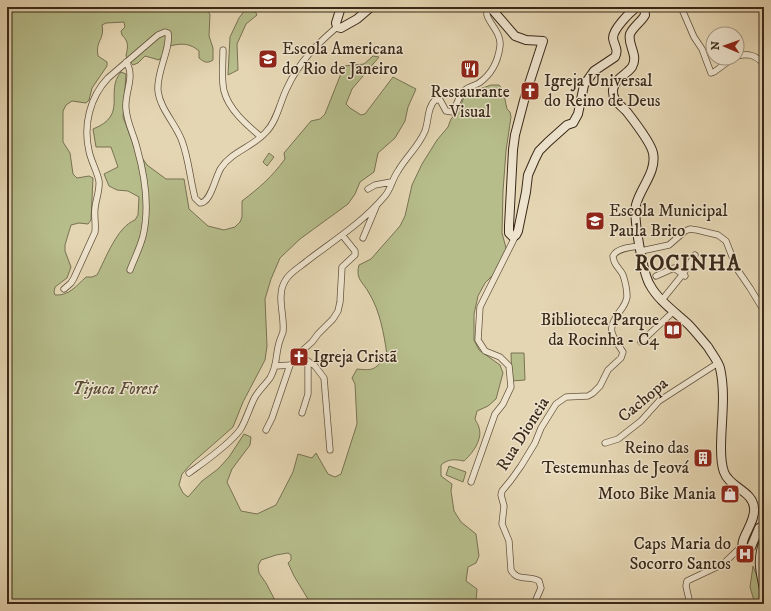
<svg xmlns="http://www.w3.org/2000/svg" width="771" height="611" font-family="'IM FELL DW Pica',serif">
<rect width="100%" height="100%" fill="#e5d6b3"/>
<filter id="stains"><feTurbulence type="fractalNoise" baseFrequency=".005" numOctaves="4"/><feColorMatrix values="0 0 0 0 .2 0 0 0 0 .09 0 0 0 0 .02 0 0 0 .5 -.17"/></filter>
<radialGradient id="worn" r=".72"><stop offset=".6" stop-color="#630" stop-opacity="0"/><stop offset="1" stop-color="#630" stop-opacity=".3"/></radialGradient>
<path fill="#b6bd8b" stroke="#787252" d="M 7,7 L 209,7 L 208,12 L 210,14 L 209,36 L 213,48 L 213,60 C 207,64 204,62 199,58 L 199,51 C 190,43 181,43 170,46 L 159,60 L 145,56 L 138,63 L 133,65 L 130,62 L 126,56 C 128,46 129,42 122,35 L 121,31 L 125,27 L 124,22 L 106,23 L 102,25 C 105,40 95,40 98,56 L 107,62 L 107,66 L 92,88 L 89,100 L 86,103 L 72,101 L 66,105 L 63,111 L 63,142 L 70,153 L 73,174 L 77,178 L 89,176 L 93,178 L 91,220 L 88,224 L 79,223 L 71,225 L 65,245 L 65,251 L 71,267 L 67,278 L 55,287 L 54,292 L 55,295 C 69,296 76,286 86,277 L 92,277 L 97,275 C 106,258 117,227 135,220 L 138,215 L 139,197 L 128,191 L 117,190 L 109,186 L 104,174 L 118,167 L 111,147 L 96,147 L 93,129 C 129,115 104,92 121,72 L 126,74 L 123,117 L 134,146 L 147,165 L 166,179 L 184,179 L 189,209 L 208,226 L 224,230 L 235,227 L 240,222 L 242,217 L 242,201 C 259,188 272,177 285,159 L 284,153 L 311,121 L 320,119 L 325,114 L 344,66 L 364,64 L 373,56 L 379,57 L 352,89 L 346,104 L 350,108 L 361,115 L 365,114 L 393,77 L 416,89 L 408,107 L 405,121 L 395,138 L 378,153 L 374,172 L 360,182 L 355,194 L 348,204 L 300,239 L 280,258 L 271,279 L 265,299 L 267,346 L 265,360 L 243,402 L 233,427 L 193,462 L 182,474 L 179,485 L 183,493 L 188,497 L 202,481 L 218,469 L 229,457 L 244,434 L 251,437 L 250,445 L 232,469 L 227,482 L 241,511 L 257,514 L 276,505 L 293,472 L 298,454 L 312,458 L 316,453 L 328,474 L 335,477 L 341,474 L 357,424 L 355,384 L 352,378 L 357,369 C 375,371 375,369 387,355 C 384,334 380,311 369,293 C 363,282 355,279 359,265 L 371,259 L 400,226 L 405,216 L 412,185 L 422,164 L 437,140 L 448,127 L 451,119 L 459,110 L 464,97 L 474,91 L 491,85 L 499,85 L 503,90 L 507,109 L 510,112 L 511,117 L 506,151 L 503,191 L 502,233 L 506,248 L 504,258 L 496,272 L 485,283 L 478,296 L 474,314 L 474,340 L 479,350 L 500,365 L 503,373 L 496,399 L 488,406 L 477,411 L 475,419 C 476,422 479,425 479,428 C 483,439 472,454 464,461 C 454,459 448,459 441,465 L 441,476 L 452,484 L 451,491 L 454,511 L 461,522 L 476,534 L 479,556 L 476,563 L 468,567 L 466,581 L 477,589 L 476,601 L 473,601 L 473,604 L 311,604 L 294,576 L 288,563 L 291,560 L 291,555 L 288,553 L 276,555 L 261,560 L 258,566 L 259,573 L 266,583 L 277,604 L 7,604 Z
M 245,7 L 253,7 L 257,15 L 246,24 L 237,44 L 238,70 L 228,75 L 230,37 L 239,18 L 245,10 Z
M 269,153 L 274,157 L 267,166 L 263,162 Z
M 511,353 L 524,353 L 525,380 L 512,381 Z
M 449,466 L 466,472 L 463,482 L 446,475 Z
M 753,566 L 760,584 L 764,604 L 755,604 L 750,587 Z"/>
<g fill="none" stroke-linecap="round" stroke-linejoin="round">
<defs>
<path id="street" d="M 681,7 L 694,37 L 702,49 L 711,73 L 714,72 L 733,58
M 223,50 C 223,64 221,78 224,91 C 229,110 247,125 261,137
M 737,56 C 749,53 755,55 764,64
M 126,62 C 136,76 124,93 126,109 C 127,123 134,135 137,148 C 145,176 150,206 143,236 C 140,248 134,259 130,270
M 368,189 L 375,185 L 391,182
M 363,238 L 376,207
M 641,251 L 669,245 L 685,231 L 690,229 L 697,230 L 718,235 L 726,241 L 737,269 L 750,288 L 764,311
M 656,276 L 674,268 L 685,276
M 64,289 L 71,283 L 74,278 L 95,232 C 96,224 94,216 95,208 C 96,199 100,190 99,181 C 97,171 91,161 89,151 C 83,125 90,97 108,78 L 158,35 L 165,32 L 168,33 C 171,49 156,72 158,91 C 160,109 176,124 182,141 C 189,160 190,179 195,198 L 200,203 C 211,203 215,177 221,168 C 231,152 253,147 266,132 C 277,121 280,102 287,88 C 299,62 316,45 337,27
M 662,300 L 683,274 L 695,255
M 641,342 L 674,311
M 300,356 L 315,366 L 324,378 L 330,450
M 276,366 L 290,365
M 302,413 L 308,394 L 308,361
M 266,430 L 272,418 L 290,365 L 300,356 L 303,350 L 312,342 L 318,334 L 333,319 L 338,311 L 340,302 L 342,267 L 355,255 L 355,251 L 342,235
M 605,443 L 618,439 L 641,421 L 659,401 L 718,363
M 189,473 C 204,462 229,445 240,430 C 245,423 250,406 255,397 C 259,390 265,385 270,378 C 278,365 275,354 280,340 C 281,337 282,335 283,332 C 285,316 276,296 285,281 C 289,273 300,267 307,261 C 333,241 362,223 384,197 C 391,190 392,179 398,171 C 406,157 419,146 425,131 C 429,120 427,108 435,100 L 440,100 L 446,111 L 453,112 C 457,105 458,96 465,90 C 468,87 474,86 479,83 C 492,74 498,62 500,46 C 502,29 480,18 489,7
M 471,482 L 495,414 L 503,404 L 511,387 L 509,366 L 500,357 L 485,351 L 478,340 L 480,307 L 516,235
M 534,604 L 541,588 L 539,581 C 530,575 517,582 511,570 L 509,541 L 502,524 L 504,506 L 501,495 L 502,491 L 511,480 L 521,466 L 535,443 L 541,428 L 556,404 L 566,397 L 588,396 L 593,393 L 600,386 L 608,370 L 621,358 L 623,352 C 611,334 606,330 620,311 C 624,306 626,302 627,297 C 627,290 625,281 623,275 C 620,268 613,265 613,256 C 617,248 631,247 640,246
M 690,604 L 686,586 L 687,581 L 723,564 L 742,546"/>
<path id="secondary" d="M 341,7 L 336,23 L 337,27 L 341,28 L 357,19 L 371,7
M 490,7 L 515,36 L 526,40 L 543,41 L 526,93 L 515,135 L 513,150 L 509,226 L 509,233 L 513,237 L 516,235 L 518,231 L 526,192 L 528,175 L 535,159 L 539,151 L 548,142 L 567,125 L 573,123 L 578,114 L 584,85 L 594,71 L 615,57 C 619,49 614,46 613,38 C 613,29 630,12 637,7
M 644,7 L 645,15 C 641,22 633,27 630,34 C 627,45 639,55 632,67 C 626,75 614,79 613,90 C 612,101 621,105 627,112 C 634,121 651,143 653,153 C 657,172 640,188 636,205 C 633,217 643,274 650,285 C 658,300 675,312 688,324 C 695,331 701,339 708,347 C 712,354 718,361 720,368 C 726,394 721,422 721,448 C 721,456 721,464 724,472 C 729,487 753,491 754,508 C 756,522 739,539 743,548 L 746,549 L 751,547 L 759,528 L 764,526
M 764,541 C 757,559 760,571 764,589"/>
</defs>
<use href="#street" stroke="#64543f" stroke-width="7"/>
<use href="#secondary" stroke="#392818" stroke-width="10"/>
<use href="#street" stroke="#eee4ce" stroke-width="5.5"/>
<use href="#secondary" stroke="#eee4ce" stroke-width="8"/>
</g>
<defs>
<symbol id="school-square" viewBox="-11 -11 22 22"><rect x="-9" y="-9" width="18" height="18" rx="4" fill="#8f2418" stroke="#eee4ce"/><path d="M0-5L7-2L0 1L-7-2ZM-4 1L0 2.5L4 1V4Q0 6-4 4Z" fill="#fff"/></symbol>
<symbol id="restaurant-square" viewBox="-11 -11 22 22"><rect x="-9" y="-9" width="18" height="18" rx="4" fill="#8f2418" stroke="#eee4ce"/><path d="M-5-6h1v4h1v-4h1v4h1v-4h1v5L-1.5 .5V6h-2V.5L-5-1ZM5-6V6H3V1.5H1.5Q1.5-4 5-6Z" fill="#fff"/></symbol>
<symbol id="church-square" viewBox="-11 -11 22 22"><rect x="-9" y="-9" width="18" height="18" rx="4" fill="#8f2418" stroke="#eee4ce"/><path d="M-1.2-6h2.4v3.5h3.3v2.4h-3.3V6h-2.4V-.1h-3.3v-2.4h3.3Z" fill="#fff"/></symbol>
<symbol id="library-square" viewBox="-11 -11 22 22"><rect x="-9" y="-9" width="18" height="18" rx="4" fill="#8f2418" stroke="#eee4ce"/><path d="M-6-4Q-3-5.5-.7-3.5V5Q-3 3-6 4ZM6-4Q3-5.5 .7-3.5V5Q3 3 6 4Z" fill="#fff"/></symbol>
<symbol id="building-square" viewBox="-11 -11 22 22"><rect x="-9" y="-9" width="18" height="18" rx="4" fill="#8f2418" stroke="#eee4ce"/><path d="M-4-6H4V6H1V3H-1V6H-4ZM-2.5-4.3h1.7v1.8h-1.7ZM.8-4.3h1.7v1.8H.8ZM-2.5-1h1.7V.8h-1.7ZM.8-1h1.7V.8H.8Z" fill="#fff"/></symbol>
<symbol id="shop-square" viewBox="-11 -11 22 22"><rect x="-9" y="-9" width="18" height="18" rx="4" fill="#8f2418" stroke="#eee4ce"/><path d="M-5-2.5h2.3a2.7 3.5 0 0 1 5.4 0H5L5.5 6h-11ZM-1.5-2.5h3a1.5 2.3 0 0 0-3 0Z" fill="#fff"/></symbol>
<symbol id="hospital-square" viewBox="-11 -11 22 22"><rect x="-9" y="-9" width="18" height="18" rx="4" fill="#8f2418" stroke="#eee4ce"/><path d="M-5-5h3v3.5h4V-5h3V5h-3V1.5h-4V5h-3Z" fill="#fff"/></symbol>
</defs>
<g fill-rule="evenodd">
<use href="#school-square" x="257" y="48" width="22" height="22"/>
<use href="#restaurant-square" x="459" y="58" width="22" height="22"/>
<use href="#church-square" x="519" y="80" width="22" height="22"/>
<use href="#school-square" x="584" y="210" width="22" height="22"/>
<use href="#library-square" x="662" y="319" width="22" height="22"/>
<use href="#church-square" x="288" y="346" width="22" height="22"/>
<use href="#building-square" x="692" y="447" width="22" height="22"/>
<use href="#shop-square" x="719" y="483" width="22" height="22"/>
<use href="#hospital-square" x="734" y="543" width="22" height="22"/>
</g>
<g text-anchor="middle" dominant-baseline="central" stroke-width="3" stroke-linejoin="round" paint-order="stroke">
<g font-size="17" fill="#392818" stroke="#eee4ce" text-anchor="start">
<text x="282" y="49">Escola Americana<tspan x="282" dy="20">do Rio de Janeiro</tspan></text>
<text x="544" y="81">Igreja Universal<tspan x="544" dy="20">do Reino de Deus</tspan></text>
<text x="470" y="92" text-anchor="middle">Restaurante<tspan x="470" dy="20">Visual</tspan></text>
<text x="609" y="211">Escola Municipal<tspan x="609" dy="20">Paula Brito</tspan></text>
<text x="659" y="320" text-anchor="end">Biblioteca Parque<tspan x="659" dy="20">da Rocinha - C4</tspan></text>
<text x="313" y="357">Igreja Cristã</text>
<text x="689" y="448" text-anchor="end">Reino das<tspan x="689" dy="20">Testemunhas de Jeová</tspan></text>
<text x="716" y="494" text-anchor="end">Moto Bike Mania</text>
<text x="731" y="544" text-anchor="end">Caps Maria do<tspan x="731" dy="20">Socorro Santos</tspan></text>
</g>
<g font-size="17" font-style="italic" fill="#584d35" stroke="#eee4ce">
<text x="115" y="389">Tijuca Forest</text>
</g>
<g font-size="17" fill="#392818" stroke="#eee4ce">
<text transform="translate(643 400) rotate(-40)">Cachopa</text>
<text transform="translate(523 434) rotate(-58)">Rua Dioneia</text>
</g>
<g font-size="21" font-weight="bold" letter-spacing="1" fill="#392818" stroke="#eee4ce">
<text x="688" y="264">ROCINHA</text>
</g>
</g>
<rect width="771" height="611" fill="none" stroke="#e5d6b3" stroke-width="24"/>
<rect x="8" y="8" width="755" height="595" fill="none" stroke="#392818" stroke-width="2"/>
<rect x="12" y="12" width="747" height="587" fill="none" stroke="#392818"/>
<g transform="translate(725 46) rotate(272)"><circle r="19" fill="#eee4ce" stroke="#a69985"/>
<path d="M0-3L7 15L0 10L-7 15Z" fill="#8f2418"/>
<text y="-6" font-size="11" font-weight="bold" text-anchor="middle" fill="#392818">N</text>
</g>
<rect width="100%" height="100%" filter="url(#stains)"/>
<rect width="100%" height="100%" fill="url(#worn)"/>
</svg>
